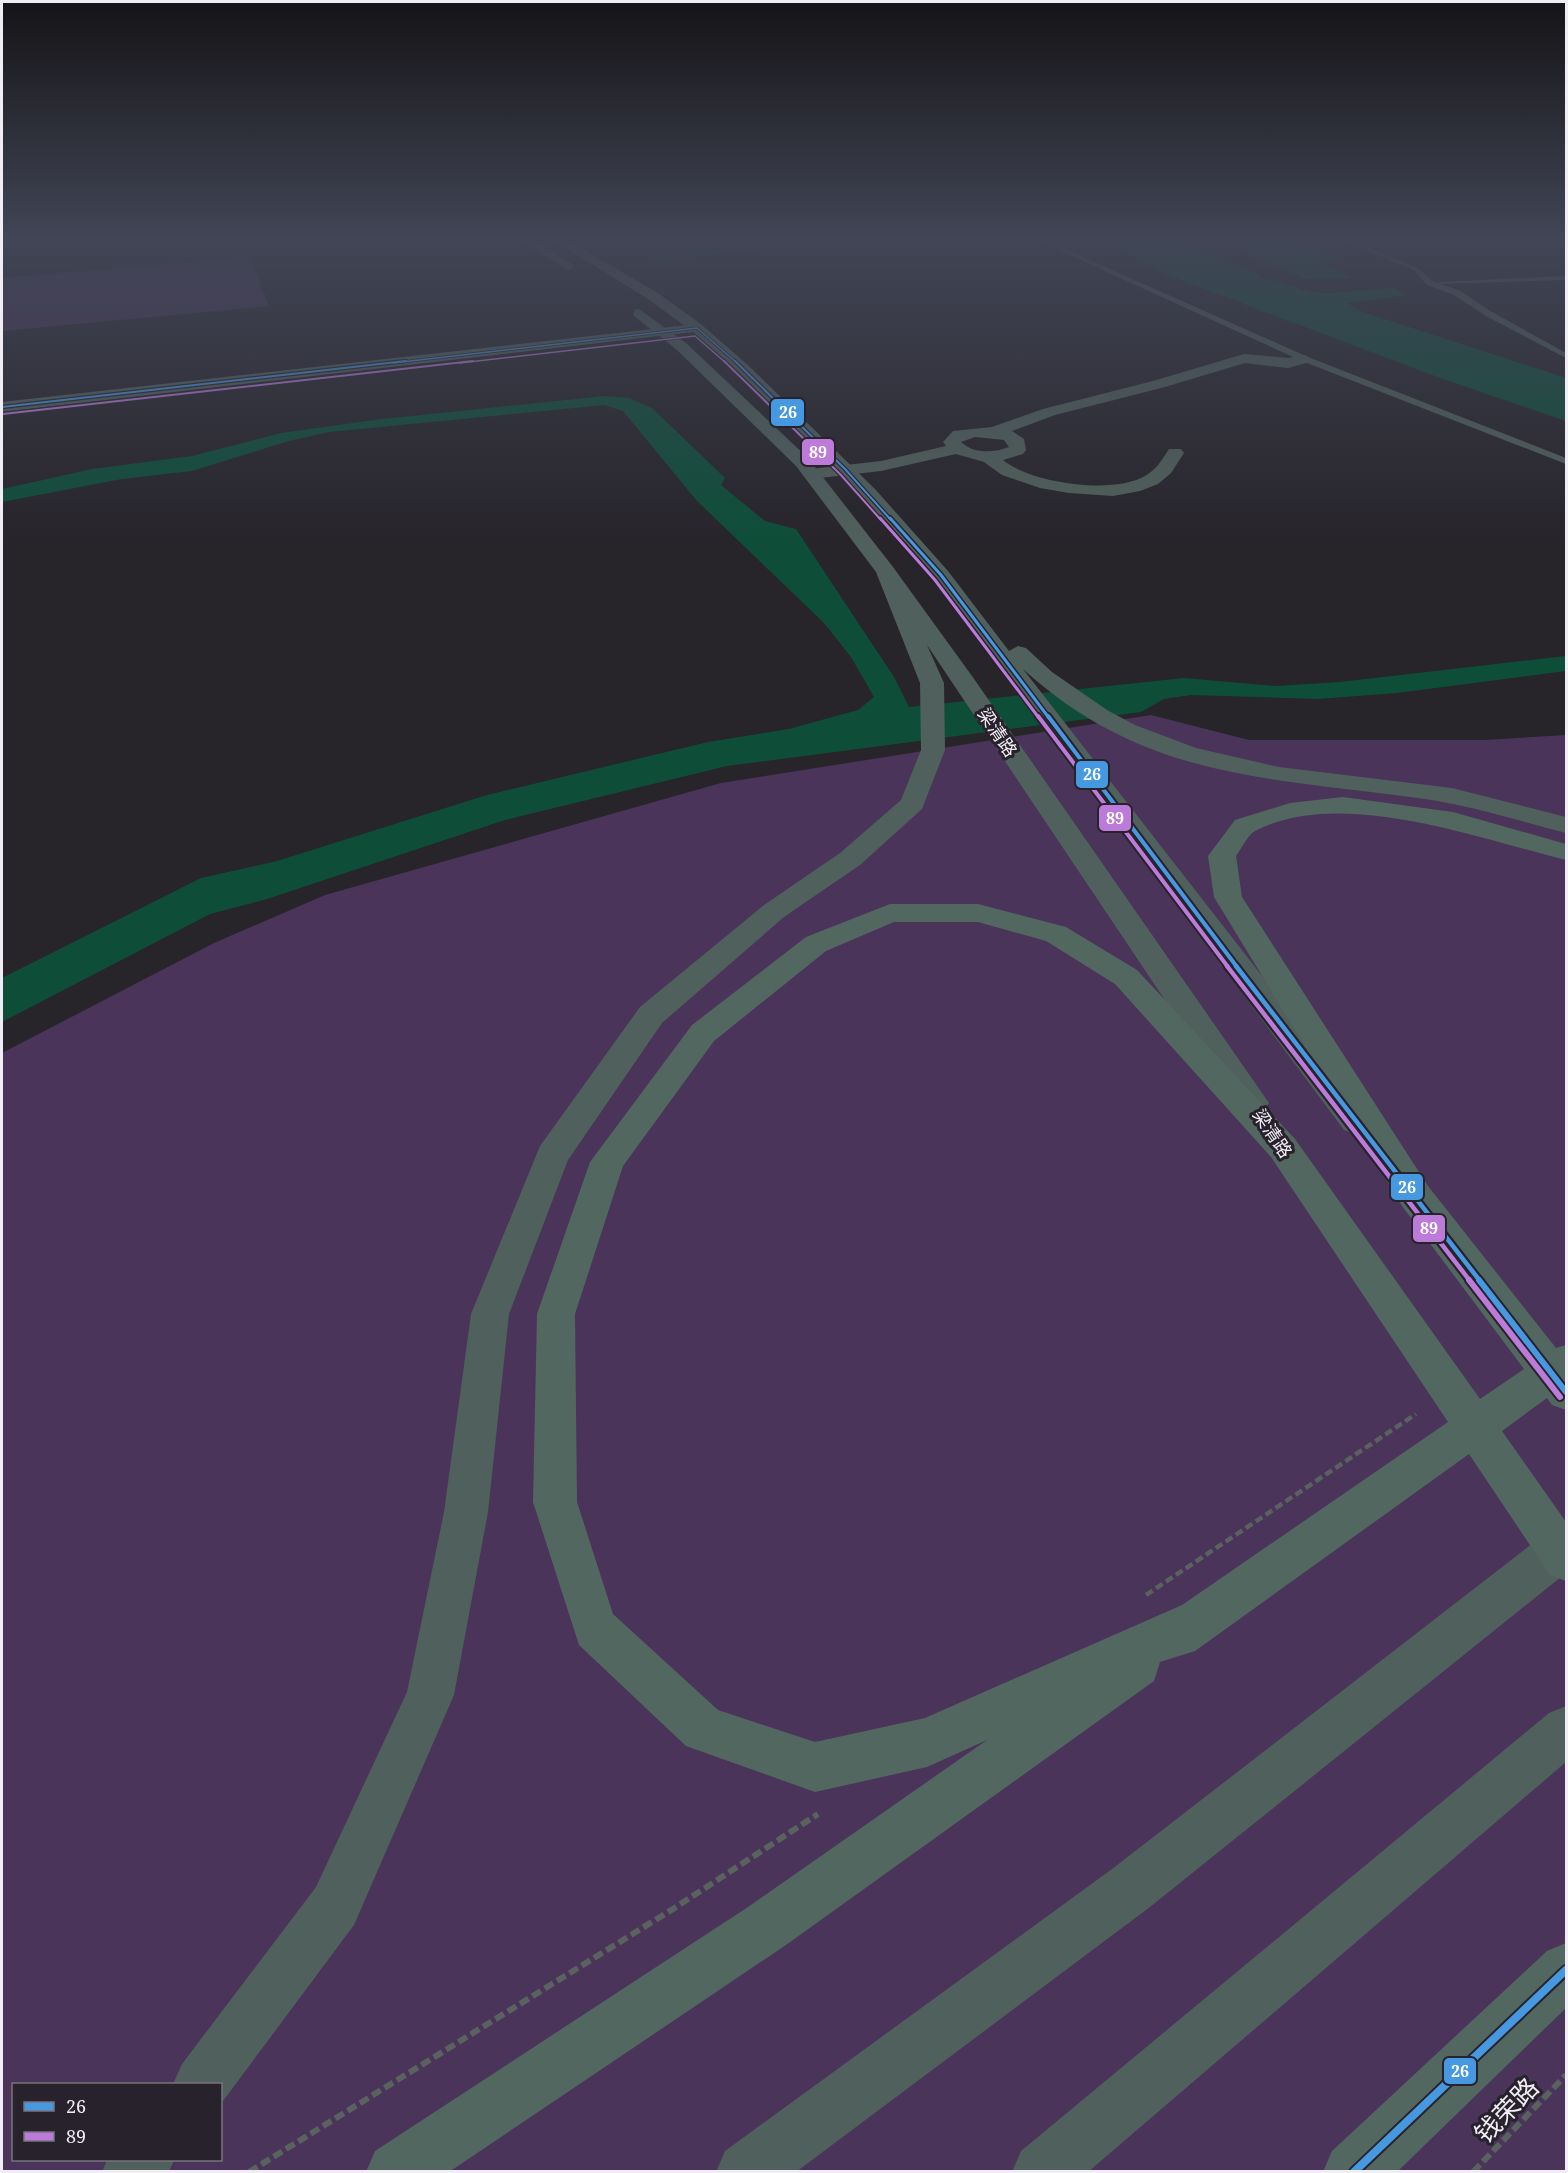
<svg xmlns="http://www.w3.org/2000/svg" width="1568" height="2173" font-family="'Noto Serif','Noto Sans SC',serif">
<rect width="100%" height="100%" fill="#27242a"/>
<path fill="#4a345a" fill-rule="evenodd" d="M 251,257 L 269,306 L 2,331 L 2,278 Z
M 1151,715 L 1249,740 L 1484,740 L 1566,735 L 1566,2171 L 2,2172 L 2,1053 L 214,943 L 325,895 L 721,783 ZM 14,2084 L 220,2084 L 220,2160 L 14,2160 Z"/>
<path fill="#0e4e39" d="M 821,237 L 854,237 L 657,261 L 650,258 Z
M 1101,237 L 1175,237 L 1268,280 L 1311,292 L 1329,293 L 1393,288 L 1409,295 L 1347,303 L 1360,311 L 1566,378 L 1566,421 L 1440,378 L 1160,272 Z
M 1209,237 L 1287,237 L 1346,259 L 1319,263 L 1355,278 L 1305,279 Z
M 605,396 L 629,398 L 652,408 L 725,478 L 721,485 L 765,521 L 796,529 L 894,677 L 909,707 L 1184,678 L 1275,686 L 1340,682 L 1566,656 L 1566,671 L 1397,693 L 1318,699 L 1191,695 L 1164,699 L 1141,712 L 727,766 L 505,820 L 267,899 L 210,914 L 2,1022 L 2,978 L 201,878 L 277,861 L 487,795 L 708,742 L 789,729 L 858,710 L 874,697 L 851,657 L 824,623 L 697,501 L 623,411 L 604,405 L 329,432 L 289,441 L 192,471 L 122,479 L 2,502 L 2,489 L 92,469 L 192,456 L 281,433 L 382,419 Z"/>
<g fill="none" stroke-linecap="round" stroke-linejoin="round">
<path stroke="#5a6260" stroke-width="1.5" stroke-dasharray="2 1.5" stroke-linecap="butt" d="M 1559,237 L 1566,239"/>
<path stroke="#5a6260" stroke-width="4.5" stroke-dasharray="8 4" stroke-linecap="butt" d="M 1146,1595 L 1416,1414"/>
<path stroke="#5a6260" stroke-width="6" stroke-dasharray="10 4.5" stroke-linecap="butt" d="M 249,2172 L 673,1909 L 818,1814
M 1473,2172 L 1566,2075"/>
<path fill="#51615a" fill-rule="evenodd" d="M 1030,237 L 1038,237 L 1308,357 L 1566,458 L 1566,464 L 1302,361 Z
M 1334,237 L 1342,237 L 1418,268 L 1433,281 L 1460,291 L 1492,312 L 1566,353 L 1566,358 L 1486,316 L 1454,295 L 1427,285 L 1414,270 Z
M 1566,276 L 1566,280 L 1441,284 L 1437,282 Z"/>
<path fill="#51615a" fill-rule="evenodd" d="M 1244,354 L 1288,358 L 1305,355 L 1312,359 L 1310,362 L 1288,368 L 1245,363 L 1165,387 L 1055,415 L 1012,431 L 1024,439 L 1026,450 L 1023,454 L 1003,460 C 1031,483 1112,495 1145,476 C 1156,470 1162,460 1169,449 L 1181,449 L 1184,453 L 1171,473 L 1158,484 L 1140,491 L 1113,496 L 1069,493 L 1040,488 L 1002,475 L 984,462 L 956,454 L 881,471 L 811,479 L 802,474 L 811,469 L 881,461 L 946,446 L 943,442 L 953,431 L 992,427 L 1043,409 L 1153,381 ZM 975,437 L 1004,440 L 1009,447 C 993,453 974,454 961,442 Z"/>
<path fill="#52635d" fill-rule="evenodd" d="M 697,324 L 702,325 L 702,331 L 2,412 L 2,402 Z"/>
<path fill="#50605c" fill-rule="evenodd" d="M 516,237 L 530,237 L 575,266 L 569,270 L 565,269 Z
M 548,237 L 562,237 L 658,293 L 702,325 L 749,366 L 875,489 L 948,571 L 1009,651 L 1018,646 L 1026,648 L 1052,672 L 1107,710 L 1135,725 L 1196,748 L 1279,767 L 1452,788 L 1566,817 L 1566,833 C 1519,821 1473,806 1425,799 C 1271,777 1146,781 1023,669 L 1368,1112 L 1373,1121 L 1368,1130 L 1356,1134 L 1344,1130 L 934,579 L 863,497 L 739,372 L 692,331 L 648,299 Z
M 639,309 L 686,343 L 808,458 L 893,567 L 972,676 L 1269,1103 L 1264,1112 L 1252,1115 L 1240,1112 L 927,645 L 944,683 L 945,750 L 922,809 L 860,865 L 784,917 L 662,1023 L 568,1160 L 509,1314 L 488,1512 L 454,1695 L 354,1925 L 220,2105 L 220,2084 L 173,2084 L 182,2064 L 316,1887 L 407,1692 L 444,1512 L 471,1314 L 540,1146 L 640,1007 L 764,905 L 840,853 L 901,800 L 921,750 L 920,683 L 876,572 L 796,466 L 676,349 L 634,316 L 634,310 Z
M 1566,1523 L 1566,1573 L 1150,1907 L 796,2172 L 716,2172 L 725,2151 L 1112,1869 L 1550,1530 Z
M 1566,1706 L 1566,1762 L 1088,2172 L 1012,2172 L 1021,2151 L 1549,1713 Z
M 107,2160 L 174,2160 L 169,2172 L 102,2172 Z"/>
<path fill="#536761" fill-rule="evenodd" d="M 1343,797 L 1453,812 L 1566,844 L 1566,860 C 1480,839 1340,786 1255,831 C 1248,835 1241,849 1236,856 L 1242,897 L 1428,1186 L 1556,1348 L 1566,1345 L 1566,1410 L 1552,1405 L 1547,1398 L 1502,1431 L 1566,1522 L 1566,1581 L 1550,1575 L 1469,1454 L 1195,1651 L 1160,1662 L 1154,1681 L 786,1945 L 449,2172 L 366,2172 L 375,2151 L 748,1907 L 987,1740 L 927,1767 L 815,1792 L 686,1746 L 579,1645 L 533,1502 L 537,1314 L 590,1162 L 692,1025 L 806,937 L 890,904 L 978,904 L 1066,927 L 1137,970 L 1295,1139 L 1480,1399 L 1524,1369 L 1402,1206 L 1214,897 L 1208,856 L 1235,820 L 1290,803 ZM 894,922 L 978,922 L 1046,941 L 1115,984 L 1271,1157 L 1448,1422 L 1182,1605 L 925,1718 L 815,1742 L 718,1710 L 613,1614 L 577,1502 L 575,1314 L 623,1166 L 714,1041 L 826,951 Z
M 1566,1943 L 1566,2008 L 1397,2172 L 1323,2172 L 1332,2151 L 1547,1951 Z"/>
<defs>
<path id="bus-1-far6" d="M 393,363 L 697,328 L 737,363"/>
<path id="bus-1-far5" d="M 735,361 L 845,469 L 891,520
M 2,407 L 406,361"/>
<path id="bus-1-far4" d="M 890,518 L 941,575 L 1049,718"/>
<path id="bus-1-far3" d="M 1048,716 L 1237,967"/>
<path id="bus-1-far2" d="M 1236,966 L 1480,1281"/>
<path id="bus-1-far1" d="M 1479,1280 L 1566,1392"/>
<path id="bus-1" d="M 1354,2172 L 1566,1970"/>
<path id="bus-2-far5" d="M 460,363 L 695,336 L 726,363"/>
<path id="bus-2-far4" d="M 724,361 L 840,474 L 881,520
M 3,414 L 473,361"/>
<path id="bus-2-far3" d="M 880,518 L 935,580 L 1039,718"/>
<path id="bus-2-far2" d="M 1038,716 L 1228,967"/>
<path id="bus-2-far1" d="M 1227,966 L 1470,1281"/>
<path id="bus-2" d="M 1469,1280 L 1560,1397"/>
</defs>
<use href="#bus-1-far6" stroke="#28222c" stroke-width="3"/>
<use href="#bus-1-far5" stroke="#28222c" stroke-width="4.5"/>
<use href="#bus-1-far4" stroke="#28222c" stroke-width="6"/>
<use href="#bus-1-far3" stroke="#28222c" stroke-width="8"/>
<use href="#bus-1-far2" stroke="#28222c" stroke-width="9"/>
<use href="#bus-1-far1" stroke="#28222c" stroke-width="10"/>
<use href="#bus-1" stroke="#28222c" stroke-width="12"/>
<use href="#bus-2-far5" stroke="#28222c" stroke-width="3"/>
<use href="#bus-2-far4" stroke="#28222c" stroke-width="4.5"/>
<use href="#bus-2-far3" stroke="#28222c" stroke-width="6"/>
<use href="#bus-2-far2" stroke="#28222c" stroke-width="8"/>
<use href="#bus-2-far1" stroke="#28222c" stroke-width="9"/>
<use href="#bus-2" stroke="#28222c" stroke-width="10"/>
<use href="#bus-1-far6" stroke="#4699e1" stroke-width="1.5"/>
<use href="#bus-1-far5" stroke="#4699e1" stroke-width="2"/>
<use href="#bus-1-far4" stroke="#4699e1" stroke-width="3"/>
<use href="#bus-1-far3" stroke="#4699e1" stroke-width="4"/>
<use href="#bus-1-far2" stroke="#4699e1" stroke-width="4.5"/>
<use href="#bus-1-far1" stroke="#4699e1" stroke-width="6"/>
<use href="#bus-1" stroke="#4699e1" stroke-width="8"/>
<use href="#bus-2-far5" stroke="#bd7bd9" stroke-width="1.5"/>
<use href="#bus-2-far4" stroke="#bd7bd9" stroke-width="2"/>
<use href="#bus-2-far3" stroke="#bd7bd9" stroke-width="3"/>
<use href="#bus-2-far2" stroke="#bd7bd9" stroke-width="4"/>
<use href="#bus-2-far1" stroke="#bd7bd9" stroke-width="4.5"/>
<use href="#bus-2" stroke="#bd7bd9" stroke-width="6"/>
</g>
<linearGradient id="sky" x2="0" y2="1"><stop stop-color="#151417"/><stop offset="0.44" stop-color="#414555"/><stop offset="1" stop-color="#414555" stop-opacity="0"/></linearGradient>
<rect width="1568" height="541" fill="url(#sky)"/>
<g text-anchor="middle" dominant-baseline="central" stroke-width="6" stroke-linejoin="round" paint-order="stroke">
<g font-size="18" fill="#f1edf4" stroke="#28222c">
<text transform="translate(998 732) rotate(56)">梁清路</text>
<text transform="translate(1273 1133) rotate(56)">梁清路</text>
</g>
<g font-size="26" fill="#f1edf4" stroke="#28222c">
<text transform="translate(1506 2110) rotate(-46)">钱荣路</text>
</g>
</g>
<g stroke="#28222c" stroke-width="2">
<rect x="770" y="398" width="35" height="29" rx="6" fill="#4699e1"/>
<rect x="801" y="438" width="34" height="28" rx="6" fill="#bd7bd9"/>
<rect x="1075" y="760" width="34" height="29" rx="6" fill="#4699e1"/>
<rect x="1098" y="804" width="34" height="28" rx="6" fill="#bd7bd9"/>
<rect x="1390" y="1173" width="34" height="28" rx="6" fill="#4699e1"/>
<rect x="1412" y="1214" width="34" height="29" rx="6" fill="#bd7bd9"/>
<rect x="1443" y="2057" width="34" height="28" rx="6" fill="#4699e1"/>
</g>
<g font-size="16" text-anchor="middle" font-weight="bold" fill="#fff">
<text x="788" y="418">26</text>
<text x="818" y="458">89</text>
<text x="1092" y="780">26</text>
<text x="1115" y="824">89</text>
<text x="1407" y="1193">26</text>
<text x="1429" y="1234">89</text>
<text x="1460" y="2077">26</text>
</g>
<rect width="1568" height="2173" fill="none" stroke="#f1edf4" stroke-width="6"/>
<rect x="12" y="2083" width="210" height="78" fill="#28222c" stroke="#78737c" stroke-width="1.5"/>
<rect x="24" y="2102" width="30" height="9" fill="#4699e1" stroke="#78737c" stroke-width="1.5"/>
<text x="66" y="2113" font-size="18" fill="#f1edf4">26</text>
<rect x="24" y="2132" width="30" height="9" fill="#bd7bd9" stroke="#78737c" stroke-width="1.5"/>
<text x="66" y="2143" font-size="18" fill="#f1edf4">89</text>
</svg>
